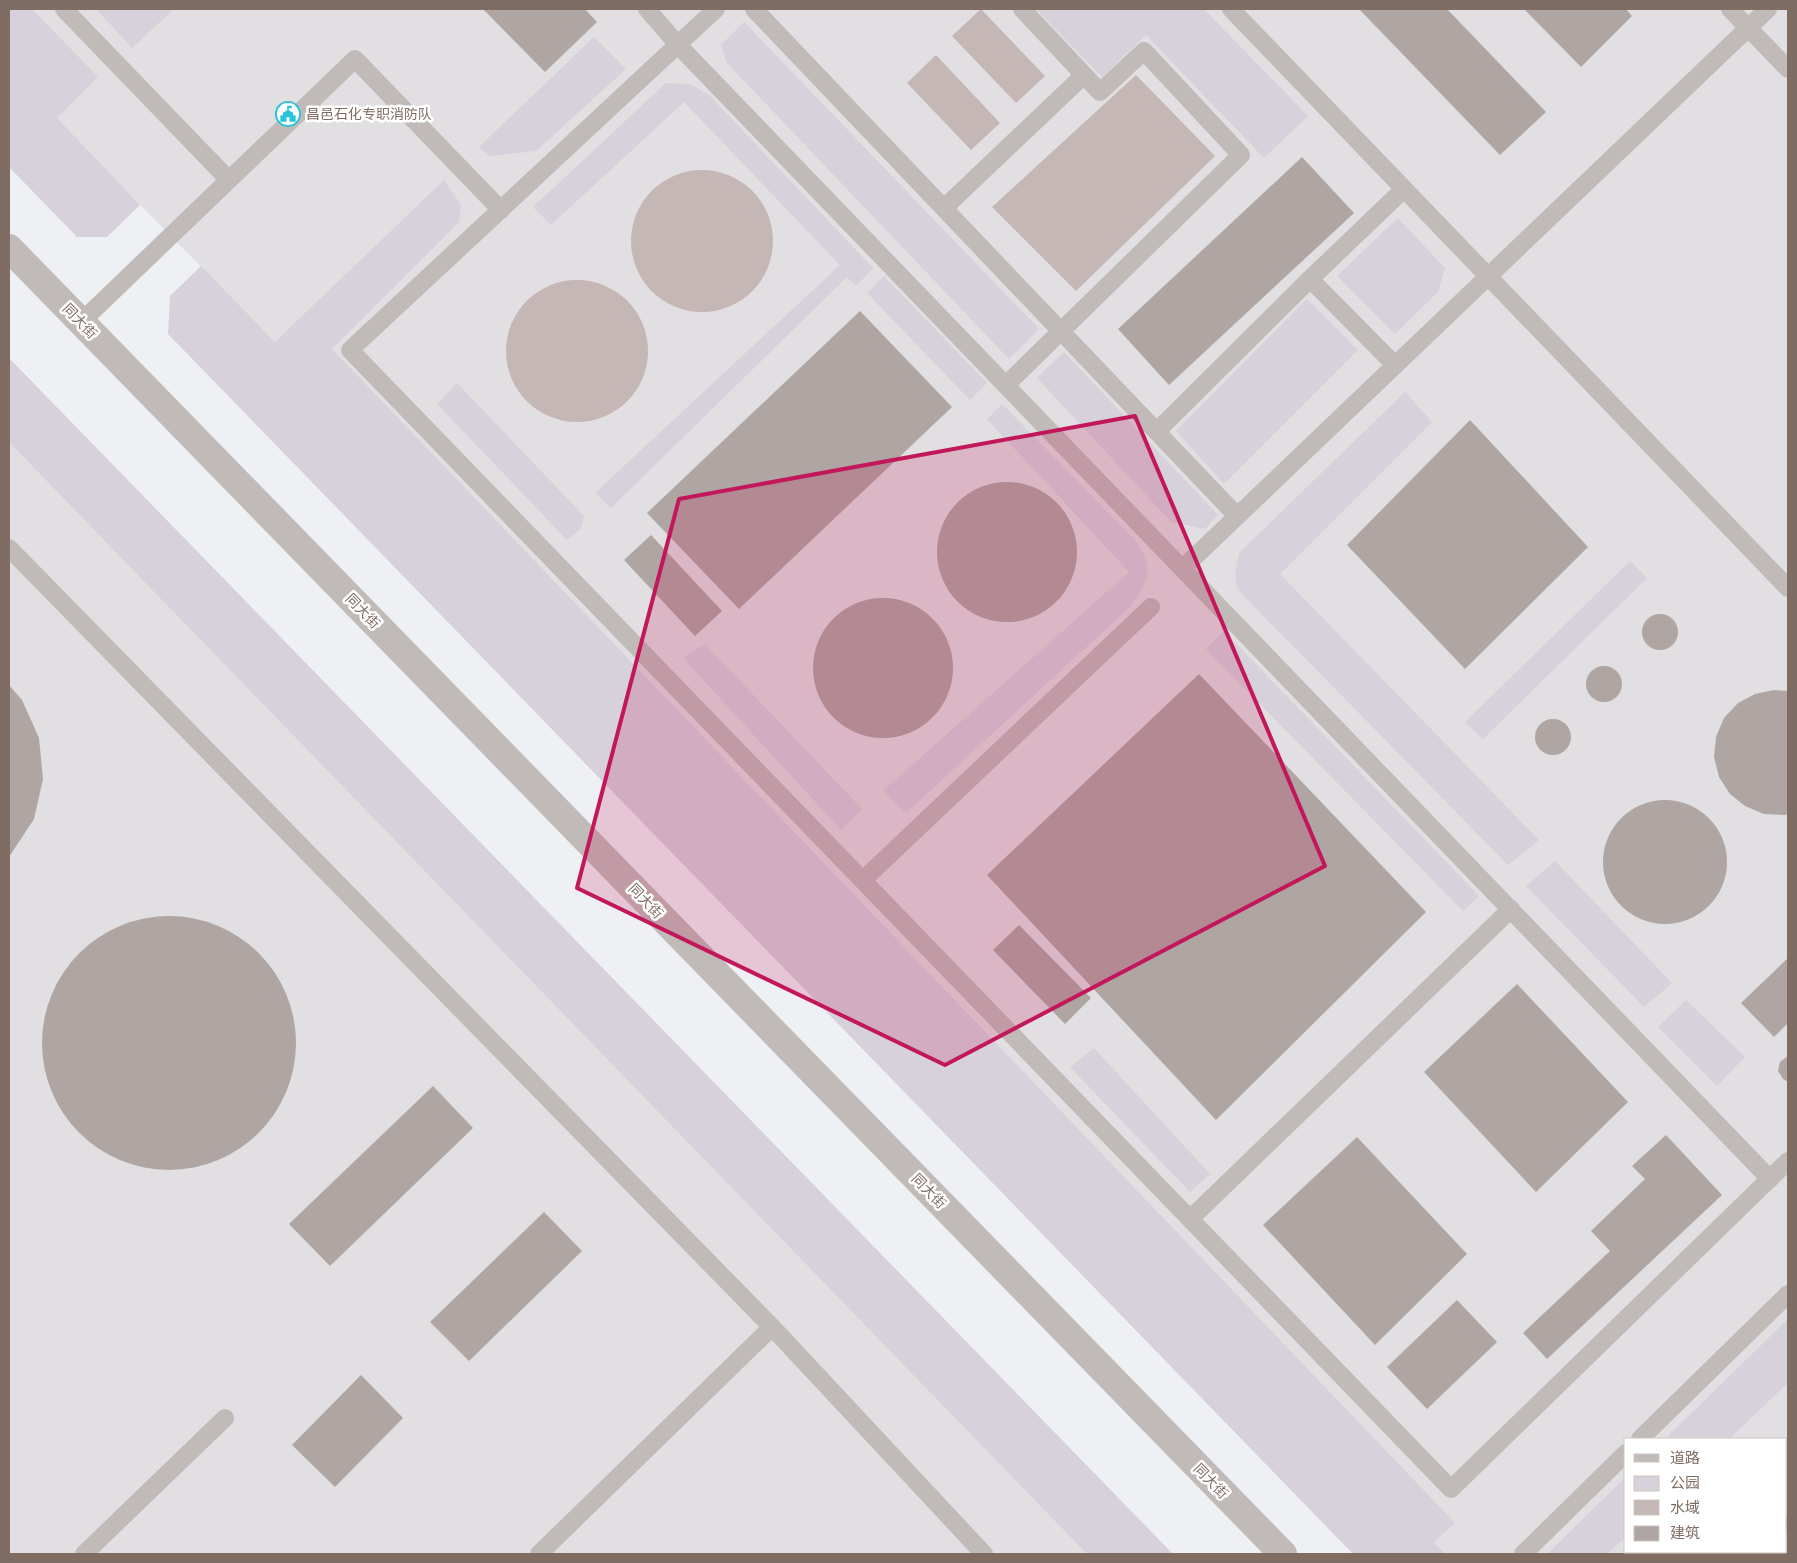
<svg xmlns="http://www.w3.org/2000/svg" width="1797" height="1563" font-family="Roboto,'Noto Sans SC',sans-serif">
<rect width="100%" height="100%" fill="#eff0f4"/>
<path fill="#e1dfe1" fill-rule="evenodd" d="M 9,9 L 1788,9 L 1788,1554 L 1446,1554 L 275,342 L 56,119 ZM 1626,1439 L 1786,1439 L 1786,1552 L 1626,1552 Z
M 9,437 L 1100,1554 L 9,1554 Z"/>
<path fill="#d6d1da" d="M 9,9 L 32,9 L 98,77 L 57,118 L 140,205 L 107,237 L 77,237 L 9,167 Z
M 96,9 L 174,9 L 132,48 Z
M 1036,9 L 1204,9 L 1308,116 L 1264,158 L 1146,35 L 1102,77 Z
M 744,22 L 1039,329 L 1009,359 L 726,62 L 721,45 Z
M 594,37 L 626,69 L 536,151 L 490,156 L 479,147 Z
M 666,83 L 690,84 L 709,95 L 873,268 L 856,286 L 847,277 L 611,508 L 595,493 L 840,265 L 684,102 L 551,225 L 533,207 Z
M 444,180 L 461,205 L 459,222 L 332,349 L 1455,1523 L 1434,1542 L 1446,1554 L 1353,1554 L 168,334 L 170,296 L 201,266 L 275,342 Z
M 1398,218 L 1445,268 L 1438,292 L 1395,334 L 1337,276 Z
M 884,276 L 987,383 L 970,400 L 867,293 Z
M 1307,299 L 1358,350 L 1224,484 L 1176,431 Z
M 1064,352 L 1218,515 L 1205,529 L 1171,522 L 1037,378 Z
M 9,358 L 1173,1554 L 1087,1554 L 9,442 Z
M 457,383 L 584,516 L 581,528 L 567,540 L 437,404 Z
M 1405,392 L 1432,422 L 1280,574 L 1539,840 L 1508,865 L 1237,589 L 1235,574 L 1239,553 Z
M 1002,404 L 1135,540 C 1155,569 1149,579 1130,607 L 906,813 L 883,791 L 1129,572 L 987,419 Z
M 1630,561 L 1647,578 L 1483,739 L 1465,722 Z
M 1224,631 L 1479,896 L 1463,911 L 1206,649 Z
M 705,644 L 862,809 L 841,830 L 683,658 Z
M 1555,861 L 1672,983 L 1644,1007 L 1526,886 Z
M 1686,1000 L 1745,1057 L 1717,1086 L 1658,1027 Z
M 1094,1048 L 1210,1174 L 1190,1192 L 1070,1067 Z
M 1788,1319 L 1788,1383 L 1729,1439 L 1665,1439 Z
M 1626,1477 L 1626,1537 L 1607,1554 L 1547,1554 Z"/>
<path fill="#c4b7b5" d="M 981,9 L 1045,76 L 1016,103 L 952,36 Z
M 936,55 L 1000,123 L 971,150 L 907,83 Z
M 1136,75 L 1215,156 L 1076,291 L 992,207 Z
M631 241a71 71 0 1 1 142 0a71 71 0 1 1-142 0Z
M506 351a71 71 0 1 1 142 0a71 71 0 1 1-142 0Z"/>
<path fill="#afa5a2" d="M 483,9 L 585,9 L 597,22 L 545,72 Z
M 1359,9 L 1447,9 L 1546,112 L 1500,155 Z
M 1524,9 L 1626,9 L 1632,16 L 1581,67 Z
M 1302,157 L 1354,213 L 1169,385 L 1118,329 Z
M 860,311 L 952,407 L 739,609 L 647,513 Z
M 1470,420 L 1588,547 L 1465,669 L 1347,545 Z
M937 552a70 70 0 1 1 140 0a70 70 0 1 1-140 0Z
M 651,535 L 722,611 L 695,636 L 624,560 Z
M813 668a70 70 0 1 1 140 0a70 70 0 1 1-140 0Z
M1642 632a18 18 0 1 1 36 0a18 18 0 1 1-36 0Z
M1586 684a18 18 0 1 1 36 0a18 18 0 1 1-36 0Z
M 1199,674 L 1426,912 L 1216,1120 L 987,875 Z
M 9,685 L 22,700 L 39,738 L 43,779 L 34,819 L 9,857 Z
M 1774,690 L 1788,691 L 1788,814 L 1785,815 L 1764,814 L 1745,806 L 1730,794 L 1719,777 L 1714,757 L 1716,737 L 1724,718 L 1738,703 L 1755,694 Z
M1535 737a18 18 0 1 1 36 0a18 18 0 1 1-36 0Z
M1603 862a62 62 0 1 1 124 0a62 62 0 1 1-124 0Z
M42 1043a127 127 0 1 1 254 0a127 127 0 1 1-254 0Z
M 1019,925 L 1091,998 L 1065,1024 L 993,950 Z
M 1788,958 L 1788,1023 L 1774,1037 L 1741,1003 Z
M 1517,984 L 1628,1102 L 1536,1192 L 1424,1072 Z
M 1788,1056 L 1788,1082 L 1783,1079 L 1778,1071 L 1780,1062 Z
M 433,1086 L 473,1128 L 330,1266 L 289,1224 Z
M 1666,1135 L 1722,1195 L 1547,1359 L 1523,1333 L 1610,1251 L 1591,1231 L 1645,1179 L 1632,1166 Z
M 1357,1137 L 1467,1254 L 1375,1345 L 1263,1225 Z
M 544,1212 L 582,1251 L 469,1361 L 430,1322 Z
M 1457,1300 L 1497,1342 L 1427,1409 L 1387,1367 Z
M 361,1375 L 403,1418 L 335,1487 L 292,1445 Z"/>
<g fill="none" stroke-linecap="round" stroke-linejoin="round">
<path stroke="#c0bbb8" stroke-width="18" d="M 64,9 L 229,180
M 647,9 L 678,45 L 1770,1179
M 716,9 L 350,350 L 1451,1489 L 1788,1161
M 754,9 L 1237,516
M 1231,9 L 1788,588
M 1730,9 L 1788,69
M 944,208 L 1084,75
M 1310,279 L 1395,365
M 81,322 L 355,59 L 501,210
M 1006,385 L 1241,155 L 1144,51 L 1100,92 L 1022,9
M 1157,431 L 1310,279 L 1404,189
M 9,548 L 772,1327 L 984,1554
M 1183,568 L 1768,9
M 863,880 L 1151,607
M 1190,1219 L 1511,909
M 1640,1439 L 1788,1294
M 1786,1525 L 1788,1523
M 84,1554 L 225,1418
M 539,1554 L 772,1327
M 1523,1554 L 1626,1453
M 1754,1554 L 1757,1552"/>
<path stroke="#c0bbb8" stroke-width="28" d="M 9,248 L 1283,1554"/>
</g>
<path fill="#c2185b" fill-opacity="0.2" stroke="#c2185b" stroke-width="4" stroke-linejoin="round" d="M 1135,416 L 1325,866 L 945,1065 L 577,888 L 679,499 Z"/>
<defs>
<symbol id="civic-ring" viewBox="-11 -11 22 22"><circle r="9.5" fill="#fff" stroke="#28c2db" stroke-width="1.5"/><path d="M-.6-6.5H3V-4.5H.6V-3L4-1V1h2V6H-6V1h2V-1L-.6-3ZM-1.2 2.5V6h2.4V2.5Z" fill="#28c2db"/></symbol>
</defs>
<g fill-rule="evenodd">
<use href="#civic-ring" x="274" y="100" width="28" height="28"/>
</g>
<g text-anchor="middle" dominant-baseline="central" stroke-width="5" stroke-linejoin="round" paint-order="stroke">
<g font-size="14" fill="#7f6d64" stroke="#fff" text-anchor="start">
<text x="306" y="114">昌邑石化专职消防队</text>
</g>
<g font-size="14" fill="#7f6d64" stroke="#fff">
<text transform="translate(80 321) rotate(46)">同大街</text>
<text transform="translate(363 611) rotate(46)">同大街</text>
<text transform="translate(646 901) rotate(46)">同大街</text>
<text transform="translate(929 1191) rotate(46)">同大街</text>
<text transform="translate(1211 1481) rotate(46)">同大街</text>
</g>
</g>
<rect width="1797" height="1563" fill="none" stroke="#7f6d64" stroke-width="20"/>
<rect x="1624" y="1438" width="162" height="115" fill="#ffffff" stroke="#ccc5c1"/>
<rect x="1634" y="1454" width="25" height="8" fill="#c0bbb8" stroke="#ccc5c1"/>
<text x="1670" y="1463" font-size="15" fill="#7f6d64">道路</text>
<rect x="1634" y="1476" width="25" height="15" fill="#d6d1da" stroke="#ccc5c1"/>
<text x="1670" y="1488" font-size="15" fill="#7f6d64">公园</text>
<rect x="1634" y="1500" width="25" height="15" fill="#c4b7b5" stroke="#ccc5c1"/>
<text x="1670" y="1513" font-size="15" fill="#7f6d64">水域</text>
<rect x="1634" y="1526" width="25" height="15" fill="#afa5a2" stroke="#ccc5c1"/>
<text x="1670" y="1538" font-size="15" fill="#7f6d64">建筑</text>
</svg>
